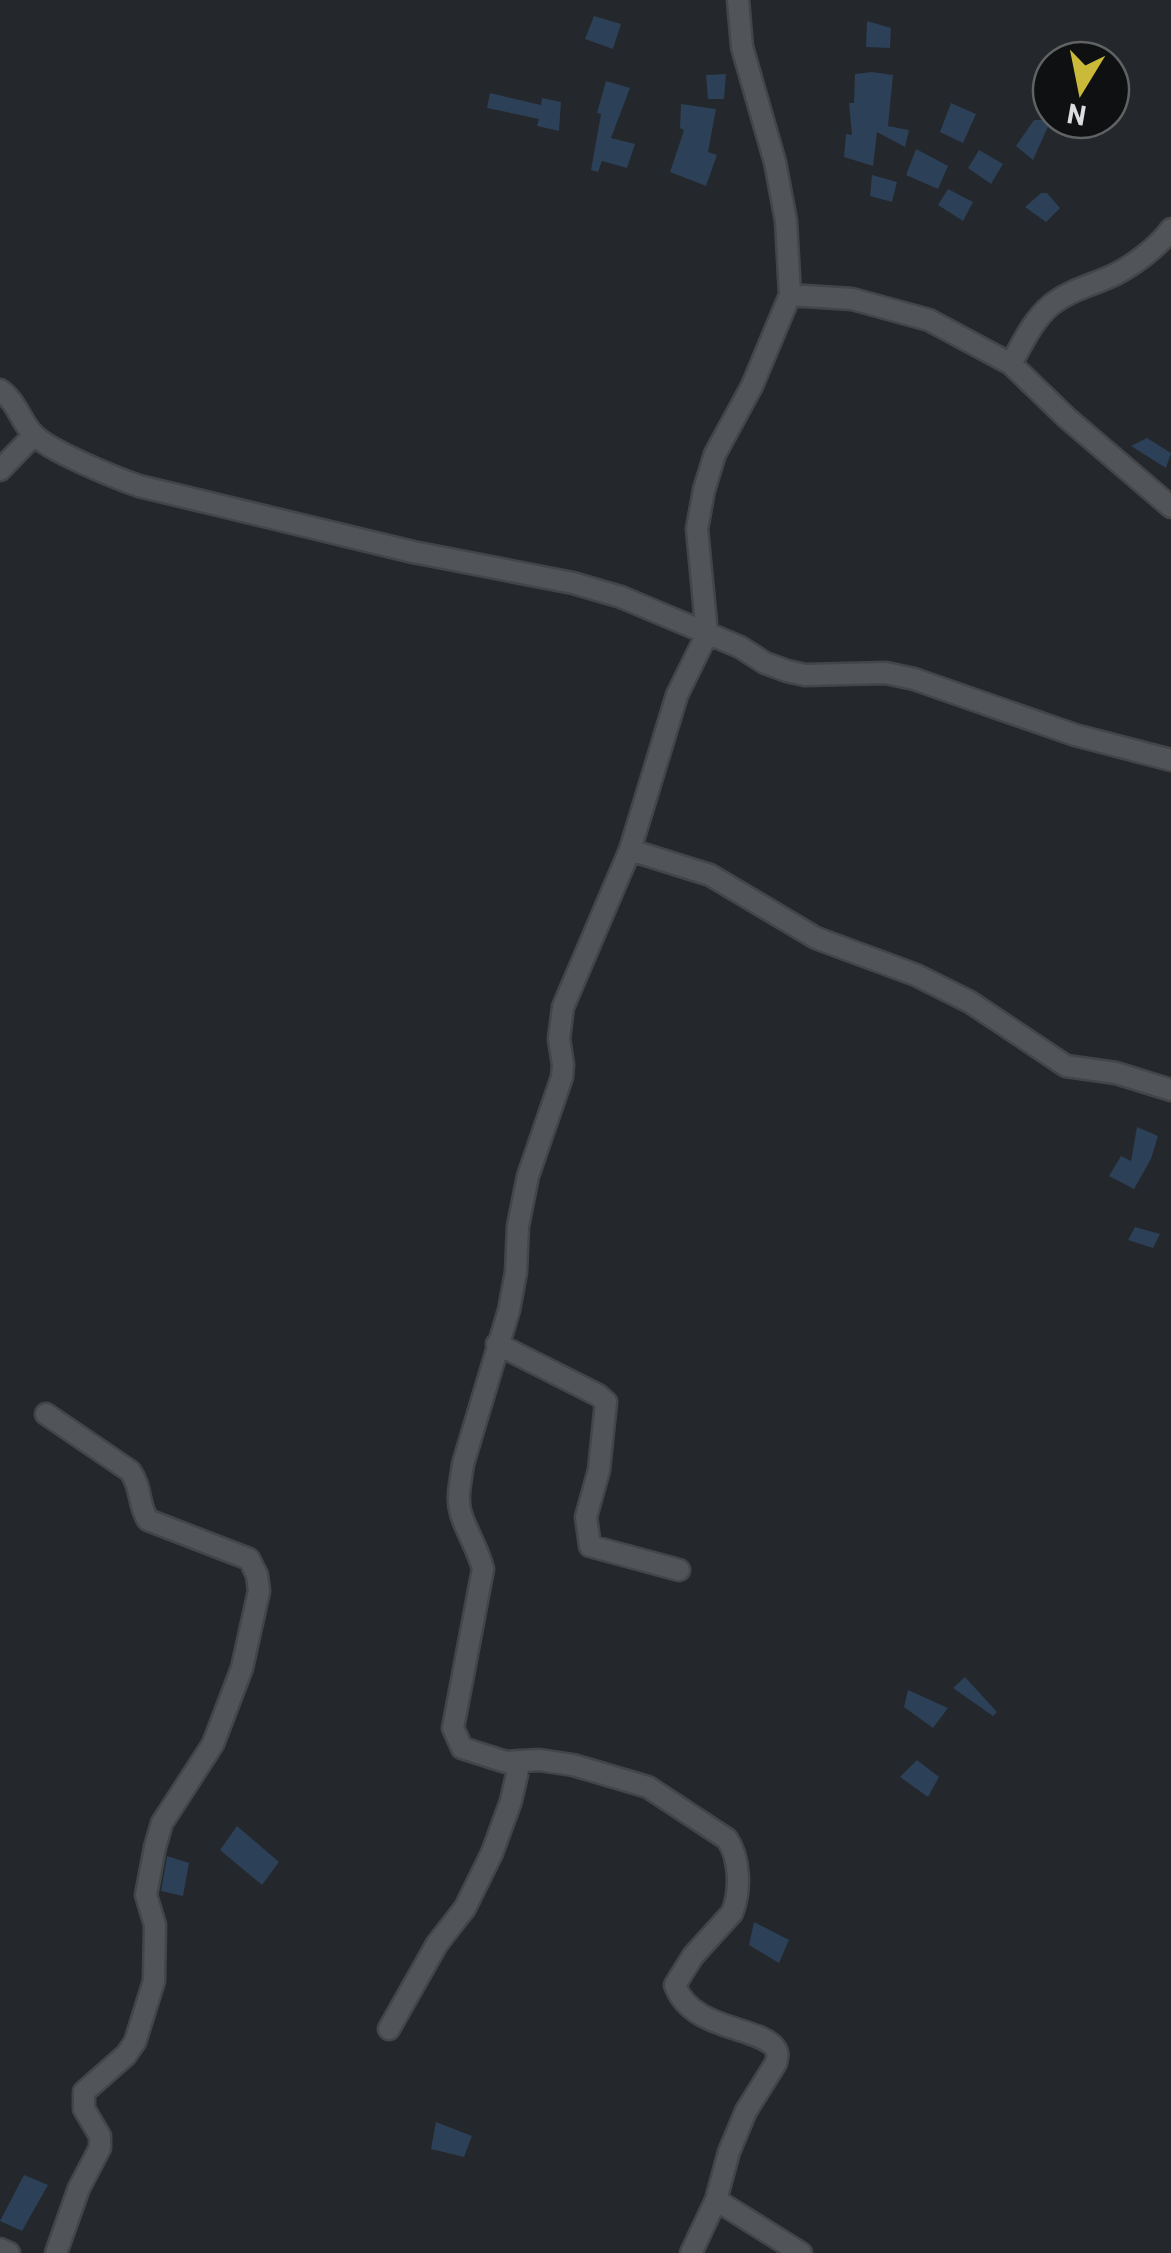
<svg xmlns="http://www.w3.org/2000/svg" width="1171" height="2253" font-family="Barlow,sans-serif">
<rect width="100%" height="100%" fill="#24272b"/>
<path fill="#2c4057" d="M 594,16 L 621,24 L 613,49 L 585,39 Z
M 867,21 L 891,28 L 890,48 L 866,47 Z
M 872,72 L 893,75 L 888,126 L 909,130 L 905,147 L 877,132 L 873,166 L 844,157 L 846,134 L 852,135 L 849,103 L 854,103 L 855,74 Z
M 726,74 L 724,99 L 708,99 L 706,75 Z
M 606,81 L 630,88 L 611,138 L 635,144 L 627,168 L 602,161 L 598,172 L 591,170 L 601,114 L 597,113 Z
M 490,93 L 541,105 L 542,98 L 561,102 L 559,131 L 537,126 L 539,119 L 487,108 Z
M 951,103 L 976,114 L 963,143 L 940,132 Z
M 681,104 L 716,109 L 708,152 L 717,155 L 706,186 L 670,172 L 684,130 L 680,128 Z
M 1034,120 L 1051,120 L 1033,160 L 1016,146 Z
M 916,149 L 948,166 L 938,189 L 906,175 Z
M 979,150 L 1003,164 L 991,184 L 968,168 Z
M 872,175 L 897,182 L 892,202 L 870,196 Z
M 948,189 L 973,202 L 963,221 L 938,205 Z
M 1041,193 L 1047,193 L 1060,208 L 1046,222 L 1025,207 Z
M 1147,438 L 1171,453 L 1166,468 L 1131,446 Z
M 1137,1127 L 1158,1136 L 1151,1159 L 1134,1189 L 1109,1176 L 1121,1156 L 1131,1161 Z
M 1135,1227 L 1160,1234 L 1153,1248 L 1128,1240 Z
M 965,1677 L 997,1712 L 993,1716 L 953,1688 Z
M 908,1690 L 948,1708 L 933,1728 L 904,1707 Z
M 917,1760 L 939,1777 L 928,1797 L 900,1777 Z
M 237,1826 L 279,1862 L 262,1885 L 220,1850 Z
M 167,1856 L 189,1863 L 183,1896 L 161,1891 Z
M 754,1922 L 789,1940 L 779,1963 L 749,1945 Z
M 436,2122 L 472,2136 L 464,2157 L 431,2149 Z
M 24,2175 L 48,2185 L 22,2231 L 0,2221 Z"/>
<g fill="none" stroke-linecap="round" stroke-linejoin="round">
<defs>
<path id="minor" d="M 790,295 L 852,299 L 929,320 L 1011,364 L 1067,418 L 1171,507
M 1011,364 C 1022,344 1033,320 1051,305 C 1071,289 1094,285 1116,274 C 1135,264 1158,247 1171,229
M 0,390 C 17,402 20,420 33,434 C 49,451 116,478 139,486 L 413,552 L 573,583 L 621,597 L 740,647 L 765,663 L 787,671 L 805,675 L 886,673 L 914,679 L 1075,735 L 1171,760
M 0,470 L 34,435
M 630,850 L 710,875 L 816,938 L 916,975 L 970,1002 L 1066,1066 L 1116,1073 L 1171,1090
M 497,1344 L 598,1395 L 606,1402 L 599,1470 L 586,1517 L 590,1546 L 679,1570
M 46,1414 L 130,1471 C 142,1487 138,1506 148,1520 L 249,1559 L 257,1575 L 259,1591 L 242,1668 L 213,1744 L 162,1823 L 155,1847 L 146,1895 L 155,1925 L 154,1981 L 135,2042 L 126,2055 L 84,2092 L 84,2109 L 100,2136 L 100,2148 L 79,2188 L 56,2253
M 389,2029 L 437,1944 L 465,1908 L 492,1853 L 511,1801 L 520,1761
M 716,2200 L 801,2253
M 0,2249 L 9,2253
M 691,2253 L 716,2200 L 729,2152 L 746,2111 L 776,2063 C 777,2056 779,2054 775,2048 C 760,2026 691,2031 675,1985 L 693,1956 L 732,1913 C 741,1891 740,1858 727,1839 L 648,1787 L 573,1765 L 539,1760 L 506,1762 L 462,1748 L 453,1728 L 483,1569 C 478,1549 467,1533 461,1514 C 456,1498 461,1480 463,1464 L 509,1310 L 516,1272 L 518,1226 L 528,1176 L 562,1077 L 563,1065 L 559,1039 L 563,1007 L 630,850 L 677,695 L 707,634 L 697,529 L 704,490 L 715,454 L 752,386 L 790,295 L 786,221 L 775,162 L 742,47 L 738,0"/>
</defs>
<use href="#minor" stroke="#434548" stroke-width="25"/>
<use href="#minor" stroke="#515559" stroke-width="20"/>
</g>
<g transform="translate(1081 90) rotate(190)"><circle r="48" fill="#0e1011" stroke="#606264" stroke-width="2.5"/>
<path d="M0-8L18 38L0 25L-18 38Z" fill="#cbba39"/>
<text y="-15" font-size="28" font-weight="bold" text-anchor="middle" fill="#dbdde0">N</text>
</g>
</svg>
